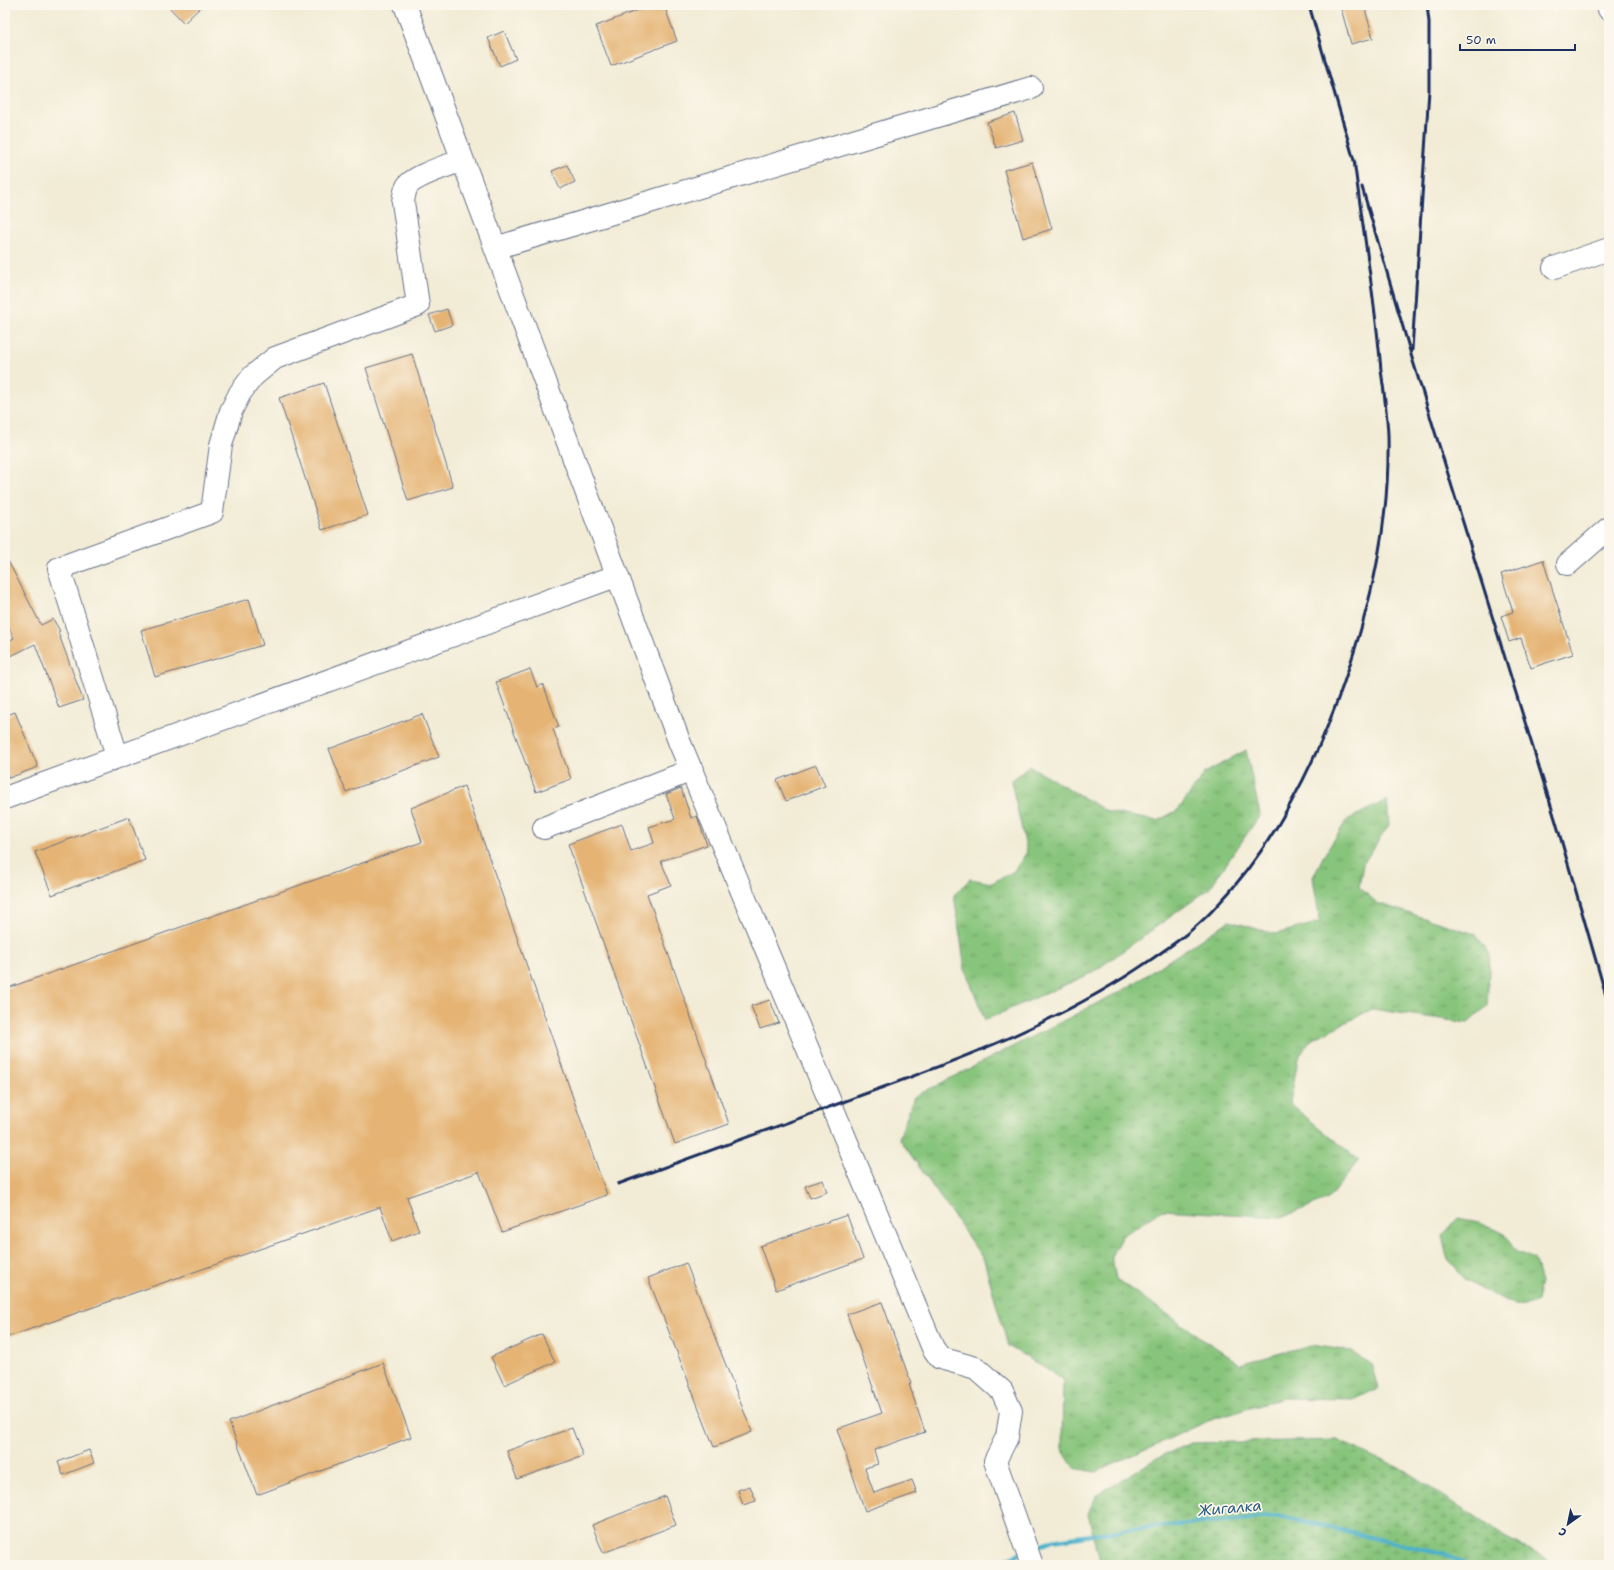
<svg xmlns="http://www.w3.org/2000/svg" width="1614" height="1570" font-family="'Shantell Sans',sans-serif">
<defs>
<pattern id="grass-tufts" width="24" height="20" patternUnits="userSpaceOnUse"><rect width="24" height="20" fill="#88c57b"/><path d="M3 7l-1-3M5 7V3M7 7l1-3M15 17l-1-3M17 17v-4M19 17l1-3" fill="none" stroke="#6ea068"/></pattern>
<pattern id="wetland-marsh" width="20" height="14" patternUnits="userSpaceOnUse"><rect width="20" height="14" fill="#88c57b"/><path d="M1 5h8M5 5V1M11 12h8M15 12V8" fill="none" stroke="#6ea068"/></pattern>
</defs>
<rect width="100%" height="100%" fill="#fbf7ec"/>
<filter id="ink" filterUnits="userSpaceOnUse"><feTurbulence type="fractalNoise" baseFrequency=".025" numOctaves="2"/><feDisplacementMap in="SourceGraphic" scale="8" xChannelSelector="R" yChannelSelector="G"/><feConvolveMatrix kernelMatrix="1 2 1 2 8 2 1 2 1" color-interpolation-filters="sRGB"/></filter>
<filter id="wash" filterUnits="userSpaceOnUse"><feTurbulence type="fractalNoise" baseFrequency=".012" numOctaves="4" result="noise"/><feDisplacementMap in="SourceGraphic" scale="16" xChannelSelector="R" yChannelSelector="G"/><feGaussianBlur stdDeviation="0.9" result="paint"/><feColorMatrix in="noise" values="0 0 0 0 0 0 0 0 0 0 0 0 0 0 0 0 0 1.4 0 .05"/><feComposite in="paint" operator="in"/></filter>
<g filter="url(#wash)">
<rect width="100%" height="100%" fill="#f2ecd6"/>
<path fill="url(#grass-tufts)" stroke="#527a6c" d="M 1246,750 L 1260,815 L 1209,889 L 1092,973 L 985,1020 L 965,969 L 954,895 L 970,879 L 992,883 L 1014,871 L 1027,852 L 1011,781 L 1030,766 L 1108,812 L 1157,821 L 1178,810 L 1205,773 Z
M 1387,800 L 1389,825 L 1363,864 L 1359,887 L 1377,903 L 1475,934 L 1490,954 L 1487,1006 L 1468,1023 L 1372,1009 L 1311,1040 L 1298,1058 L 1290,1104 L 1359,1160 L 1328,1199 L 1282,1217 L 1162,1210 L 1122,1236 L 1111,1256 L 1116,1279 L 1240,1364 L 1311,1345 L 1351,1351 L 1371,1364 L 1378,1388 L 1356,1399 L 1282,1398 L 1208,1421 L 1096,1472 L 1074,1468 L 1062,1449 L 1063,1379 L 1008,1346 L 984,1260 L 899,1138 L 914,1097 L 1127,988 L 1229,921 L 1276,934 L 1320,922 L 1313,877 L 1323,857 L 1347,820 Z
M 1458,1218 L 1480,1222 L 1505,1234 L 1517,1252 L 1534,1259 L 1541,1282 L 1537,1301 L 1524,1306 L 1504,1301 L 1465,1279 L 1448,1260 L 1442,1236 Z"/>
<path fill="url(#wetland-marsh)" stroke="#527a6c" d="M 1337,1440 L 1406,1471 L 1502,1535 L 1558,1565 L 1101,1565 L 1088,1514 L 1095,1496 L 1157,1458 L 1191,1443 Z"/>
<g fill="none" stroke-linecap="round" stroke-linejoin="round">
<path stroke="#4bb1ca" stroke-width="4.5" d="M 1032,1549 L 1052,1541 L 1131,1529 L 1281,1516 L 1445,1555 L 1469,1565
M 993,1565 L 1021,1553"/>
</g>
<g id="blocks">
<path fill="#e5b475" d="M 167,5 L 203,5 L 184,23 Z
M 652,5 L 664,5 L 677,41 L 611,66 L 596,26 Z
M 1340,5 L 1364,5 L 1373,38 L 1351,44 Z
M 504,31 L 516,59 L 500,66 L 488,38 Z
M 1015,113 L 1023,140 L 996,148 L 987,122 Z
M 1032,162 L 1052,229 L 1023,238 L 1004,170 Z
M 567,165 L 575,182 L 560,189 L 552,171 Z
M 447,309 L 452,325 L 435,331 L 429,315 Z
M 412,354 L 453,487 L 408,501 L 366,368 Z
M 324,383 L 368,515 L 322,530 L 279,398 Z
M 5,555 L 41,625 L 53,619 L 60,631 L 58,632 L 83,700 L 59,708 L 35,644 L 5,659 L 5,643 L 14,638 L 5,620 Z
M 1543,560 L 1573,654 L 1531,668 L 1521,638 L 1509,642 L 1501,616 L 1513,612 L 1501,574 Z
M 249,599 L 263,645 L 155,677 L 141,630 Z
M 530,669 L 537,687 L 543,684 L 559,727 L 553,729 L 571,779 L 536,792 L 496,682 Z
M 15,712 L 38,767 L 9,778 L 5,768 L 5,716 Z
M 422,714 L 439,757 L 346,792 L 329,749 Z
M 816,765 L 825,786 L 786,801 L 777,780 Z
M 464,786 L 607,1195 L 502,1232 L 479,1172 L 407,1197 L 419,1231 L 392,1241 L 380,1207 L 5,1338 L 5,989 L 422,842 L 411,808 Z
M 681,788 L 691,818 L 697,816 L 707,845 L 661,861 L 671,885 L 647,894 L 729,1124 L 675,1144 L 568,844 L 622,824 L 631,851 L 654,843 L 649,827 L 675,819 L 666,794 Z
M 129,817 L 145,860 L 52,895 L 35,852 Z
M 770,1000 L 779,1023 L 760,1029 L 751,1006 Z
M 823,1180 L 827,1192 L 810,1198 L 805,1186 Z
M 847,1215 L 863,1259 L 776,1290 L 760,1246 Z
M 686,1263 L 752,1432 L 714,1447 L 648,1278 Z
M 882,1302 L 911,1383 L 909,1384 L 925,1432 L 874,1450 L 878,1464 L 865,1468 L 874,1493 L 912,1480 L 917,1493 L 865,1511 L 837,1429 L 882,1413 L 847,1314 Z
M 542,1334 L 555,1362 L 504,1385 L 491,1357 Z
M 383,1363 L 411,1437 L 257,1495 L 229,1422 Z
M 572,1428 L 583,1456 L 517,1479 L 507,1451 Z
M 89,1450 L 94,1463 L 63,1475 L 58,1462 Z
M 750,1486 L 756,1501 L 743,1505 L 738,1490 Z
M 665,1496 L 676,1525 L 603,1553 L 592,1525 Z"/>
</g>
</g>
<g filter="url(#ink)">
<use href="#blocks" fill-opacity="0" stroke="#667188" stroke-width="1"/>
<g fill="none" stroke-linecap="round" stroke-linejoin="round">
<defs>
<path id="minor" d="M 405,5 L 679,741 L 933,1348 L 940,1358 L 976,1368 L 1002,1391 L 1011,1411 L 1007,1437 L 995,1461 L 1032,1565
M 495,248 L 1031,88
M 1554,268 L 1609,249
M 1568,564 L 1609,528
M 117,756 L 59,568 L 212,512 L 221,445 L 231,411 L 240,393 L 253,376 L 275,358 L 418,305 L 403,202 C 404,196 405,188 409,184 C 419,174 448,166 462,160
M 5,798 L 616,576
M 544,828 L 692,770"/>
<path id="major" d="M 1608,5 L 1609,9"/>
</defs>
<use href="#minor" stroke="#667188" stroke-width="24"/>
<use href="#major" stroke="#667188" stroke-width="24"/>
<use href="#minor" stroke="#fff" stroke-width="22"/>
<use href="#major" stroke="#fff" stroke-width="22"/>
<path stroke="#1b2f5e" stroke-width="3" d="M 1309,5 L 1355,164
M 1362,187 L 1412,358 L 1556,822 L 1609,1006
M 1412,350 L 1429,90 L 1429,22 L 1427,5
M 618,1184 C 699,1155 779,1126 859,1096 C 959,1060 1061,1022 1149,961 C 1171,946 1194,930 1212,911 C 1273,848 1314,768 1343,685 C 1372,602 1390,524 1388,435 C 1387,413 1384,391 1381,370 C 1375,299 1363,230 1354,160"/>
</g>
</g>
<g text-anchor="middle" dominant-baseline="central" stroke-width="3.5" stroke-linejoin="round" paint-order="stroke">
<g font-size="15" font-style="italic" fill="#2c5c84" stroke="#fbf7ec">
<text transform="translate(1230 1508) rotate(-5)">Жигалка</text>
</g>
</g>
<rect width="1614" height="1570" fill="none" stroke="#fbf7ec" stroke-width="20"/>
<g transform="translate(1568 1524) rotate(213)" stroke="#fbf7ec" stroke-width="3" paint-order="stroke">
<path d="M0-3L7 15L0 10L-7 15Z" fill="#1b2f5e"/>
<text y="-6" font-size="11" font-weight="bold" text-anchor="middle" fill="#1b2f5e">С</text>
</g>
<path d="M1460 44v6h115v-6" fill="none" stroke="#1b2f5e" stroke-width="2"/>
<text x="1466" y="44" font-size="12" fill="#1b2f5e" stroke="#fbf7ec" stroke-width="3" paint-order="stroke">50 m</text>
</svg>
